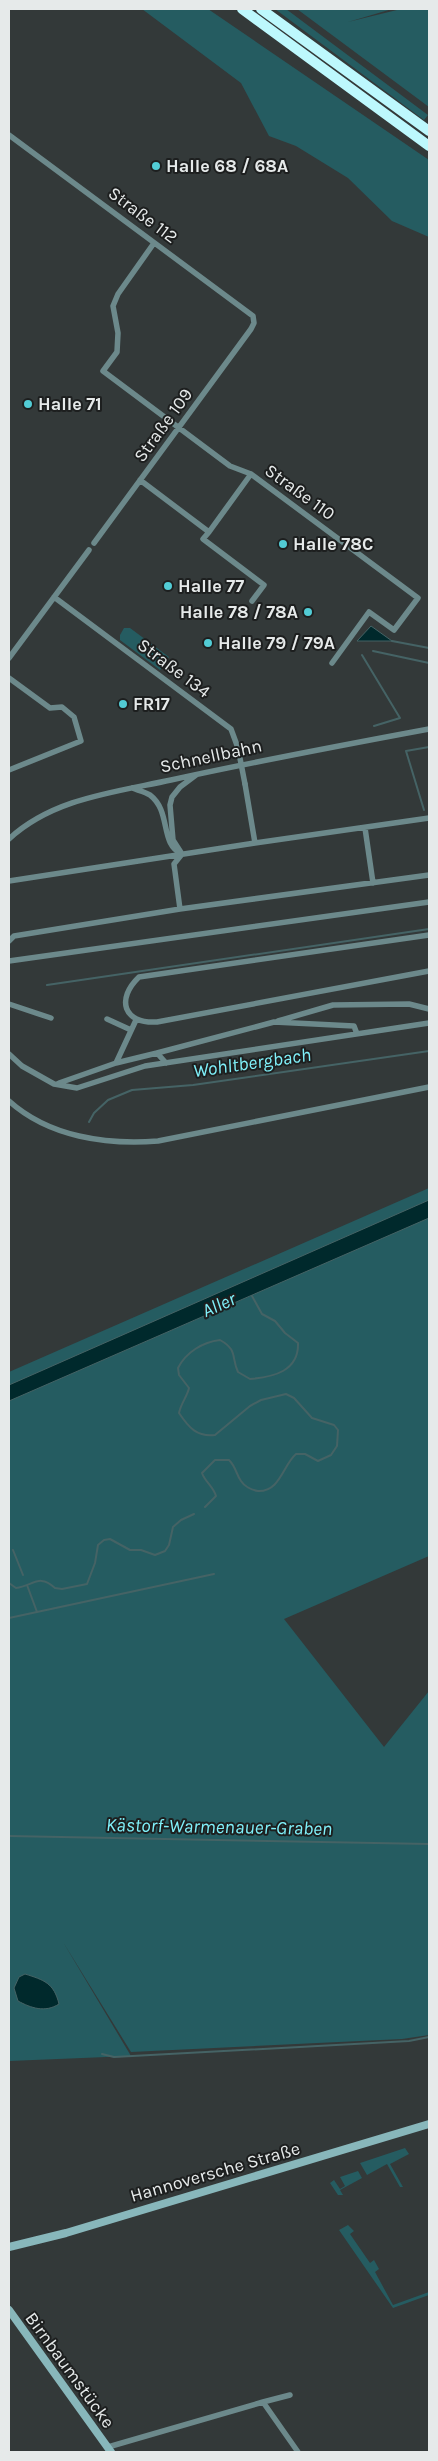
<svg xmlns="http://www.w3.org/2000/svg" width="438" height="2461" font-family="Karla,sans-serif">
<rect width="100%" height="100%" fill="#333939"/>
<path fill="#255c61" d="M 142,9 L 208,9 L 429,160 L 429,237 L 392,221 L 348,178 L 296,146 L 269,136 L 241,83 Z
M 275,9 L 286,9 L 428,115 L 424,120 Z
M 297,9 L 392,9 L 348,22 L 401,9 L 429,9 L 429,107 Z
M 124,628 L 130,628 L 169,657 L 160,670 L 120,640 L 120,635 Z
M 429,1188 L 429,1556 L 284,1619 L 384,1747 L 429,1691 L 429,2035 L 402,2039 L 131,2052 L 63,1942 L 131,2056 L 9,2061 L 9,1372 Z
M 405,2148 L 409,2154 L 390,2164 L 403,2187 L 400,2187 L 387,2164 L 367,2175 L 360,2163 Z
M 358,2171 L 362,2178 L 340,2190 L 343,2195 L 338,2195 L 330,2183 L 334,2180 L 340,2189 L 345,2186 L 340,2177 Z
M 348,2225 L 354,2231 L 350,2234 L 370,2263 L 374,2260 L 379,2269 L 375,2272 L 393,2305 L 429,2292 L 429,2295 L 393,2308 L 339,2230 Z"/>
<path fill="#00292c" stroke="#456365" d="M 371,626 L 392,641 L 357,641 Z
M 429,1200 L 429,1218 L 9,1401 L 9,1385 Z
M 25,1974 C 44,1980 54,1983 59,2004 C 45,2013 31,2008 18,2001 L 14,1988 L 19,1977 Z"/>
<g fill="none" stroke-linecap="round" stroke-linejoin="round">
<path stroke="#456365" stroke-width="2" d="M 392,641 L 429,648
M 373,651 L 429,663
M 362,655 L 400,718 L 374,726
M 424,810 L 406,751 L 429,747
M 47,985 L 429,929
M 89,1122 L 94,1113 L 108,1100 L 132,1090 L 193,1085 L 429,1051
M 205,1507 L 216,1496 C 213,1486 205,1482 202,1473 L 215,1460 L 229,1460 C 236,1467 236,1474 241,1481 C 244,1486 251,1490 258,1491 C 280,1492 283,1465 296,1454 L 305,1454 L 318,1461 L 331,1455 L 337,1446 L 338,1430 L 334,1425 L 312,1418 L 294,1398 L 286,1394 L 261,1400 L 250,1406 L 215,1435 C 197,1437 189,1428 179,1413 C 181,1403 187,1397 189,1388 L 179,1375 L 178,1368 C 186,1352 203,1342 220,1340 C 238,1350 231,1357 238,1372 L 250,1379 C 274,1377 299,1371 298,1343 L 285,1333 L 275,1321 L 262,1314 L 252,1296
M 13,1550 L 23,1575
M 9,1583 L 16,1588 C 33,1586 39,1573 55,1588 L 62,1589 L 87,1584 L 95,1563 L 98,1545 L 104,1540 L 110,1539 L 130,1550 L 141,1550 L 155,1555 L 165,1551 L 169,1545 L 173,1527 L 181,1520 L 194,1514
M 27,1585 L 37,1612
M 9,1618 L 214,1574
M 9,1836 L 429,1844
M 102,2054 L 114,2057 L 409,2041 L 429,2037"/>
<path stroke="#6c898b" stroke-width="5.5" d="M 9,135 L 253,316 L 254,323 L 251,329 L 94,543
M 154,243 L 118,294 L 113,306 L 118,333 L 117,352 L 103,371 L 230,466 L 251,474 L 418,598 L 394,630 L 369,612 L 332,663
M 140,480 L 209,532 L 203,539 L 264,585 L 252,601
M 209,532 L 251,474
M 54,597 L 231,729 L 238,748
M 9,658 L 89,550
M 9,678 L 50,708 L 62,707 L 74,717 L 81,741 L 9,770
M 132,788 C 137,790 146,792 150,795 C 172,812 159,844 182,854
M 365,828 L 373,883
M 9,839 C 53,798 116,792 171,780 C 257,761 343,745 429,729
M 255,843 L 429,818
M 182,854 L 173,840 L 170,805 L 172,797 L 180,787 L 196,775
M 9,881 L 255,843 L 245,784
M 180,909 L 174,864 L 182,854
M 429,935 L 139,977 C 116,999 123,1024 157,1022 L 429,971
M 9,941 L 14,936 L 180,909 L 429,875
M 9,961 L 429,902
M 9,1004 L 51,1018
M 107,1019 L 131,1030
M 278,1021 L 333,1005 L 409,1004 L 429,1009
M 157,1053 L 274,1022 L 354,1026 L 357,1034
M 9,1054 L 22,1066 L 54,1084 L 77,1088 L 145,1066 L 429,1023
M 116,1063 L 157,1053 L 166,1063
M 59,1083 L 116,1063 L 136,1020
M 9,1101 C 49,1137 106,1145 158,1141 L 429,1087
M 263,2402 L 290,2395
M 108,2447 L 263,2402 L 298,2452"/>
<path stroke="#88b7bb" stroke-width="8" d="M 9,2247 L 66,2233 L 429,2124
M 9,2310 L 111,2452"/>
<path stroke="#bdf8fd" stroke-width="10" d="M 242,9 L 429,146
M 261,9 L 429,131"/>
<path stroke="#6c898b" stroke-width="5.5" d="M 238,748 L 245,784"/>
</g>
<g fill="#52ccd5" stroke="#1d1f1f" stroke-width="2">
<circle cx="156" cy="166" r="5"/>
<circle cx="28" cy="404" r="5"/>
<circle cx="283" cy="544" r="5"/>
<circle cx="168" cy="586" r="5"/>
<circle cx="308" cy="612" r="5"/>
<circle cx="208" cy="643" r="5"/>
<circle cx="123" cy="704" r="5"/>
</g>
<g text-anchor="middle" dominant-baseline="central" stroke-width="4" stroke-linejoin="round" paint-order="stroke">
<g font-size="18" font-weight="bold" fill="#e6eaea" stroke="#1d1f1f" text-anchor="start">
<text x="166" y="166">Halle 68 / 68A</text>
<text x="38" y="404">Halle 71</text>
<text x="293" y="544">Halle 78C</text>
<text x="178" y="586">Halle 77</text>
<text x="298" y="612" text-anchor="end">Halle 78 / 78A</text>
<text x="218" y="643">Halle 79 / 79A</text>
<text x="133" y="704">FR17</text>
</g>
<g font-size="18" fill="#e6eaea" stroke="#1d1f1f">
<text transform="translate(143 215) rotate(37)">Straße 112</text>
<text transform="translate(163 425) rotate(-54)">Straße 109</text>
<text transform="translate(300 492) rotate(36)">Straße 110</text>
<text transform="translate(174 668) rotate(37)">Straße 134</text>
<text transform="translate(211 756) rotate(-12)">Schnellbahn</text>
<text transform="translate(215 2172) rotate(-16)">Hannoversche Straße</text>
<text transform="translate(70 2370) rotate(54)">Birnbaumstücke</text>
</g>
<g font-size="19" font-style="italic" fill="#80f1fa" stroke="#1d1f1f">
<text transform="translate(252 1063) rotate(-8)">Wohltbergbach</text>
<text transform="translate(219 1305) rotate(-24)">Aller</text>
<text transform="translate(219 1827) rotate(1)">Kästorf-Warmenauer-Graben</text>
</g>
</g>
<rect width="438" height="2461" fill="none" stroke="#e6eaea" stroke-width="20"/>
</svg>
